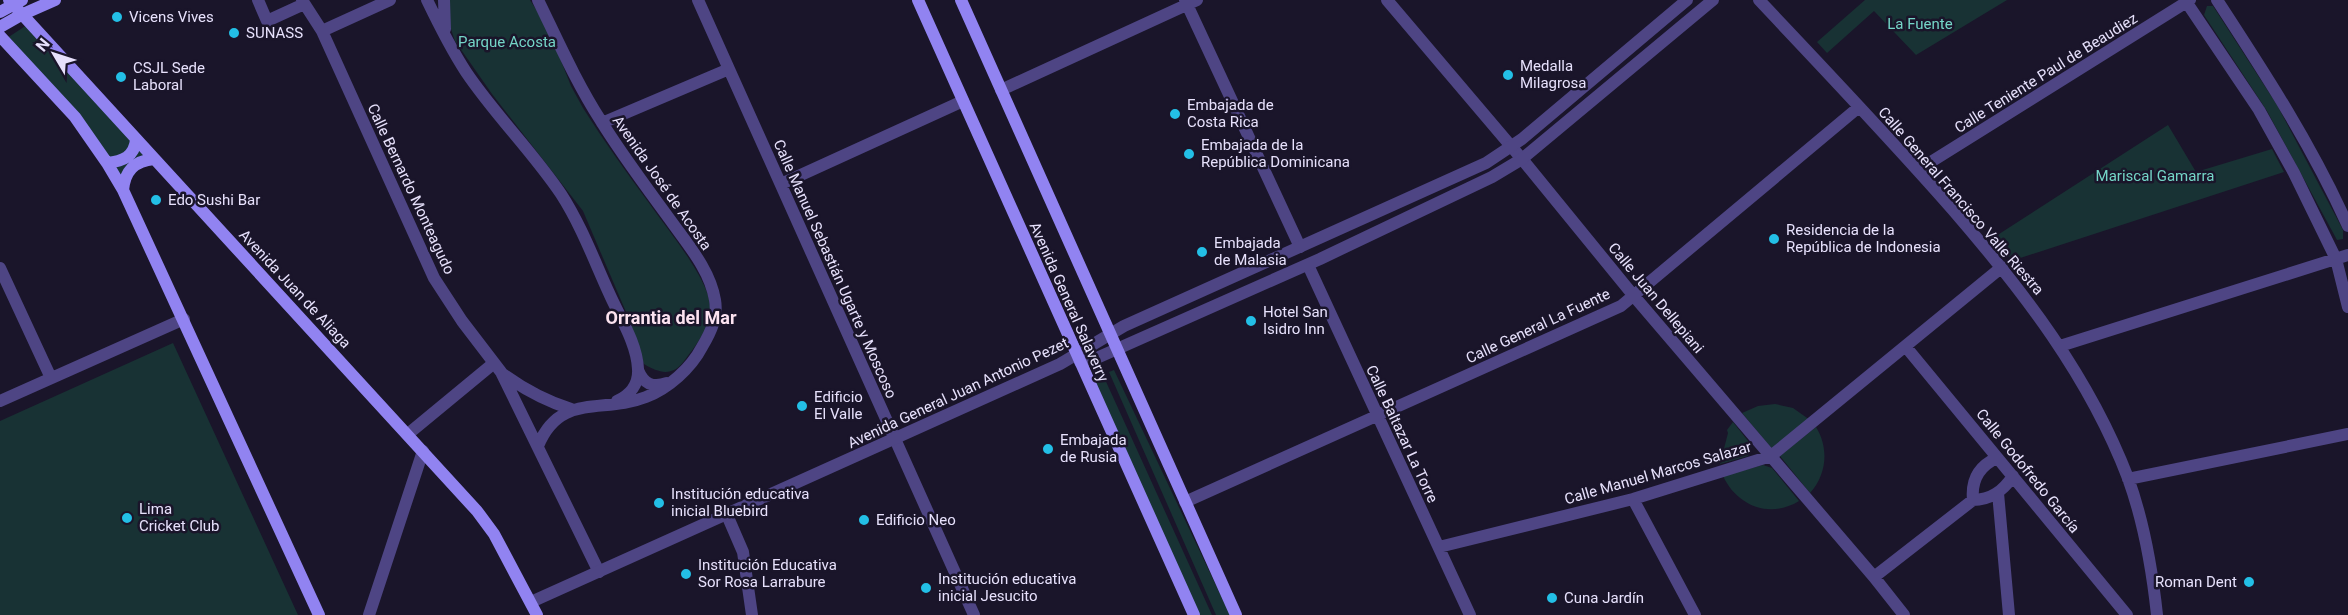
<svg xmlns="http://www.w3.org/2000/svg" width="2348" height="615" font-family="Roboto,sans-serif">
<rect width="100%" height="100%" fill="#1a152a"/>
<path fill="#183234" d="M 449,0 L 530,0 L 548,28 L 571,86 L 583,108 C 604,141 626,172 649,203 C 664,225 709,279 710,305 C 711,327 697,344 684,361 C 672,377 659,373 644,364 L 629,319 L 583,211 L 492,94 L 455,41 L 448,20 Z
M 1865,0 L 2007,0 L 1916,55 L 1874,11 L 1827,53 L 1817,42 Z
M 2207,6 L 2213,6 L 2277,105 L 2343,230 L 2343,239 L 2337,240 L 2267,111 L 2204,15 Z
M 30,23 L 154,159 L 145,160 L 123,190 L 107,163 L 4,40 Z
M 2168,125 L 2196,172 L 2272,149 L 2284,172 L 2011,261 L 1996,236 Z
M 173,343 L 298,615 L 0,615 L 0,421 Z
M 1114,370 L 1230,615 L 1216,615 L 1109,372 Z
M 1103,375 L 1212,615 L 1197,615 L 1092,380 Z
M 1775,404 L 1793,408 L 1810,420 L 1773,450 L 1742,413 L 1758,406 Z
M 1733,422 L 1752,446 L 1748,456 L 1720,464 L 1728,433 L 1727,430 Z
M 1816,427 C 1829,448 1827,474 1810,493 L 1780,456 Z
M 1763,465 L 1772,468 L 1799,501 C 1770,519 1737,506 1723,476 Z"/>
<g fill="none" stroke-linecap="round" stroke-linejoin="round">
<path stroke="#4e4584" stroke-width="12" d="M 258,0 L 267,21 L 304,4
M 302,0 L 322,31 L 434,278 L 462,321 L 501,372 L 599,572
M 427,0 C 439,25 451,49 466,72 C 495,115 532,151 561,194 C 581,225 594,260 609,293 C 619,316 637,343 638,369 C 639,384 630,395 617,401
M 444,0 L 445,29
M 538,0 C 558,41 576,82 601,121 C 622,155 647,188 671,221 C 688,245 710,270 715,300 C 718,317 711,332 702,347 C 691,368 669,388 646,397 C 603,414 560,392 538,446
M 698,0 L 974,615
M 1185,0 L 1300,247
M 1387,0 L 1522,159 L 1633,295 L 1874,577 L 1904,615
M 1759,0 C 1824,69 1890,138 1953,210 C 2023,291 2089,376 2128,478 C 2144,522 2152,568 2157,615
M 2185,0 L 2259,110 L 2294,173 L 2336,259 L 2348,307
M 2217,0 C 2266,75 2311,144 2348,226
M 322,31 L 390,0
M 1001,90 L 1197,0
M 602,123 L 729,69
M 1918,170 L 2190,0
M 781,184 L 963,101
M 1308,265 L 1470,615
M 0,268 L 51,378
M 2060,346 L 2348,255
M 1906,347 L 2127,615
M 638,370 C 644,384 652,388 667,383
M 503,374 C 525,390 546,401 571,409
M 0,401 L 184,319
M 408,434 L 494,363
M 2128,479 L 2348,434
M 1998,493 L 2009,615
M 1633,499 L 1695,615
M 1973,500 C 1971,480 1979,466 1997,458
M 1185,502 L 1621,306 L 1859,107
M 727,515 L 743,552 L 752,615
M 1439,547 L 1633,499 L 1771,456 L 2002,267
M 1874,577 L 1973,500 C 1991,500 2003,491 2013,476
M 369,615 L 423,451"/>
<path stroke="#4e4584" stroke-width="12" d="M 1080,362 L 1099,357 L 1320,259 L 1492,177 L 1522,159 L 1713,0
M 531,602 L 1060,364 L 1124,326 L 1486,163 L 1522,139 L 1687,0"/>
<path stroke="#9183f1" stroke-width="12" d="M 9,0 L 477,511 L 494,534 L 537,615
M 918,0 L 1194,615
M 961,0 L 1236,615
M 0,12 L 22,0
M 0,27 L 21,15 L 55,0
M 0,36 L 75,117 L 107,163 L 123,190 L 319,615
M 107,163 C 123,161 134,157 136,140
M 123,190 C 125,171 134,161 154,159"/>
</g>
<g fill="#23bfe6" stroke="#1a152a" stroke-width="2">
<circle cx="117" cy="17" r="6"/>
<circle cx="234" cy="33" r="6"/>
<circle cx="1508" cy="75" r="6"/>
<circle cx="121" cy="77" r="6"/>
<circle cx="1175" cy="114" r="6"/>
<circle cx="1189" cy="154" r="6"/>
<circle cx="156" cy="200" r="6"/>
<circle cx="1774" cy="239" r="6"/>
<circle cx="1202" cy="252" r="6"/>
<circle cx="1251" cy="321" r="6"/>
<circle cx="802" cy="406" r="6"/>
<circle cx="1048" cy="449" r="6"/>
<circle cx="659" cy="503" r="6"/>
<circle cx="127" cy="518" r="6"/>
<circle cx="864" cy="520" r="6"/>
<circle cx="686" cy="574" r="6"/>
<circle cx="2249" cy="582" r="6"/>
<circle cx="926" cy="588" r="6"/>
<circle cx="1552" cy="598" r="6"/>
</g>
<g text-anchor="middle" dominant-baseline="central" stroke-width="5" stroke-linejoin="round" paint-order="stroke">
<g font-size="15" fill="#e7e1fc" stroke="#1a152a" text-anchor="start">
<text x="129" y="17">Vicens Vives</text>
<text x="246" y="33">SUNASS</text>
<text x="1520" y="66">Medalla<tspan x="1520" dy="17">Milagrosa</tspan></text>
<text x="133" y="68">CSJL Sede<tspan x="133" dy="17">Laboral</tspan></text>
<text x="1187" y="105">Embajada de<tspan x="1187" dy="17">Costa Rica</tspan></text>
<text x="1201" y="145">Embajada de la<tspan x="1201" dy="17">República Dominicana</tspan></text>
<text x="168" y="200">Edo Sushi Bar</text>
<text x="1786" y="230">Residencia de la<tspan x="1786" dy="17">República de Indonesia</tspan></text>
<text x="1214" y="243">Embajada<tspan x="1214" dy="17">de Malasia</tspan></text>
<text x="1263" y="312">Hotel San<tspan x="1263" dy="17">Isidro Inn</tspan></text>
<text x="814" y="397">Edificio<tspan x="814" dy="17">El Valle</tspan></text>
<text x="1060" y="440">Embajada<tspan x="1060" dy="17">de Rusia</tspan></text>
<text x="671" y="494">Institución educativa<tspan x="671" dy="17">inicial Bluebird</tspan></text>
<text x="139" y="509">Lima<tspan x="139" dy="17">Cricket Club</tspan></text>
<text x="876" y="520">Edificio Neo</text>
<text x="698" y="565">Institución Educativa<tspan x="698" dy="17">Sor Rosa Larrabure</tspan></text>
<text x="938" y="579">Institución educativa<tspan x="938" dy="17">inicial Jesucito</tspan></text>
<text x="2237" y="582" text-anchor="end">Roman Dent</text>
<text x="1564" y="598">Cuna Jardín</text>
</g>
<g font-size="15" fill="#74d5c7" stroke="#1a152a">
<text x="1920" y="24">La Fuente</text>
<text x="507" y="42">Parque Acosta</text>
<text x="2155" y="176">Mariscal Gamarra</text>
</g>
<g font-size="15" fill="#e7e1fc" stroke="#1a152a">
<text transform="translate(2046 73) rotate(-32)">Calle Teniente Paul de Beaudiez</text>
<text transform="translate(662 183) rotate(55)">Avenida José de Acosta</text>
<text transform="translate(411 189) rotate(65)">Calle Bernardo Monteagudo</text>
<text transform="translate(1961 201) rotate(49)">Calle General Francisco Valle Riestra</text>
<text transform="translate(835 269) rotate(66)">Calle Manuel Sebastián Ugarte y Moscoso</text>
<text transform="translate(295 289) rotate(47)">Avenida Juan de Aliaga</text>
<text transform="translate(1656 298) rotate(50)">Calle Juan Dellepiani</text>
<text transform="translate(1069 302) rotate(66)">Avenida General Salaverry</text>
<text transform="translate(1538 326) rotate(-25)">Calle General La Fuente</text>
<text transform="translate(958 393) rotate(-25)">Avenida General Juan Antonio Pezet</text>
<text transform="translate(1402 434) rotate(65)">Calle Baltazar La Torre</text>
<text transform="translate(2028 471) rotate(51)">Calle Godofredo García</text>
<text transform="translate(1658 473) rotate(-16)">Calle Manuel Marcos Salazar</text>
</g>
<g font-size="18" font-weight="bold" fill="#fce3f0" stroke="#1a152a">
<text x="671" y="317">Orrantia del Mar</text>
</g>
</g>
<g transform="translate(54 54) rotate(309)" stroke="#1a152a" stroke-width="4.5" paint-order="stroke">
<path d="M0-4.5L10 22L0 15L-10 22Z" fill="#e7e1fc"/>
<text y="-9" font-size="16" font-weight="bold" text-anchor="middle" fill="#e7e1fc">N</text>
</g>
</svg>
